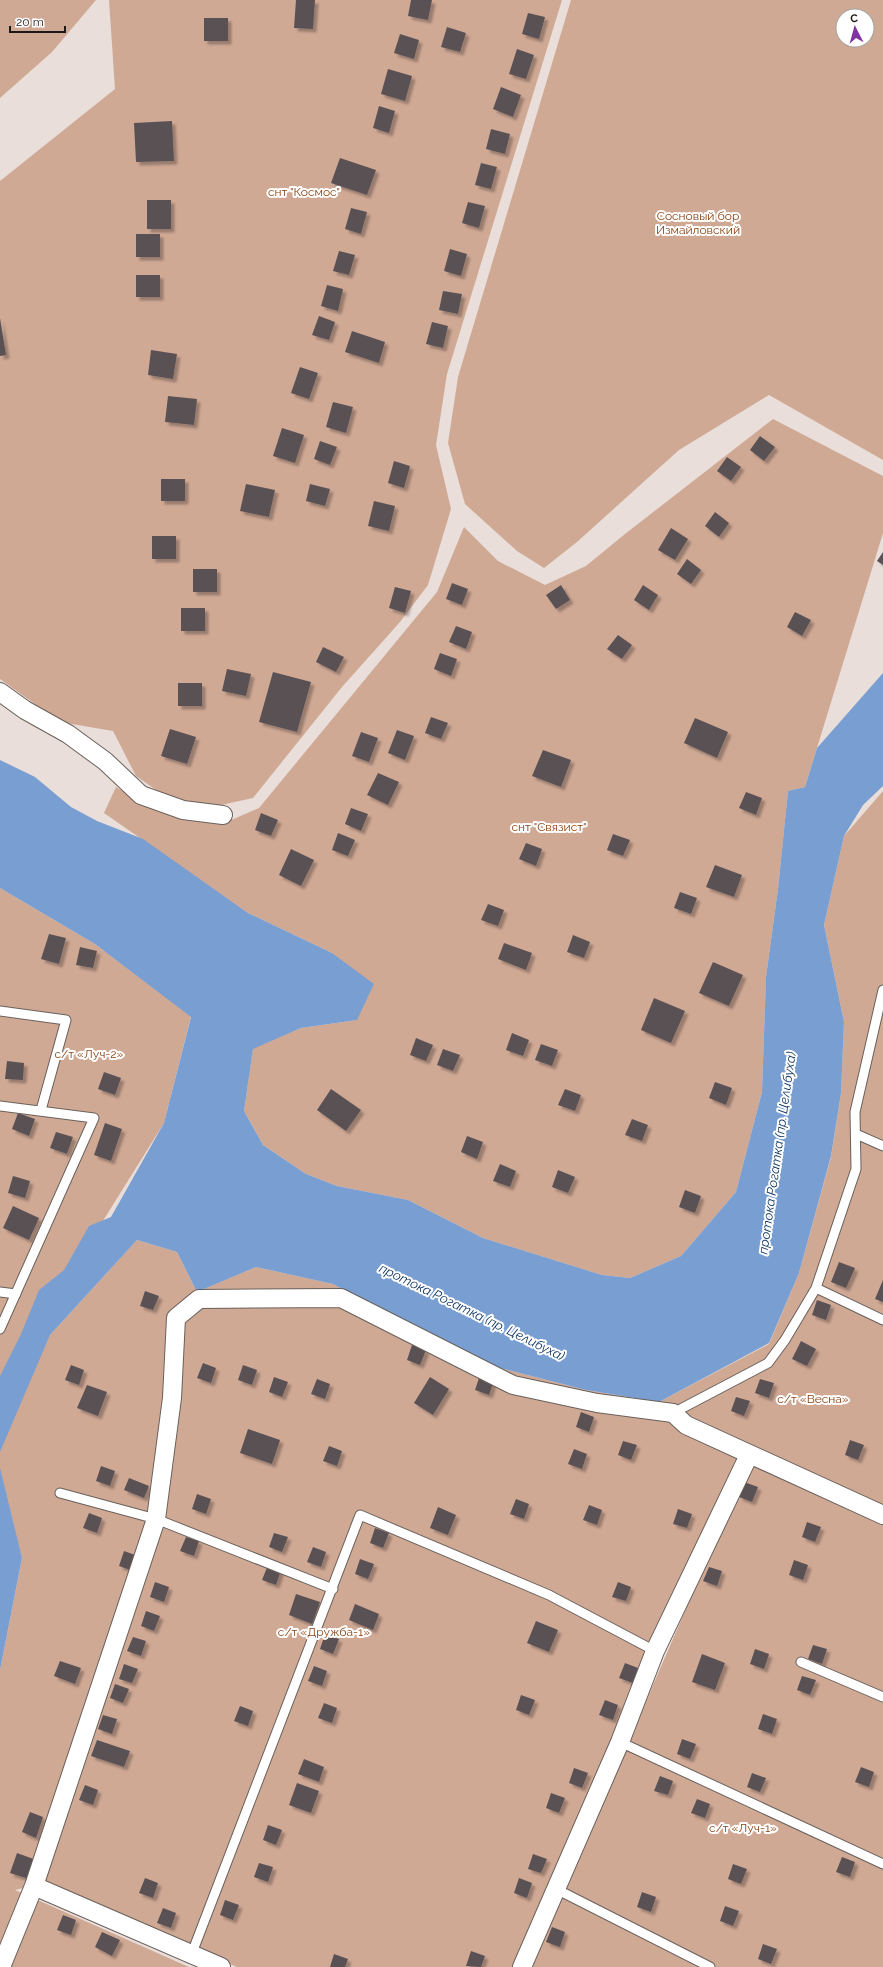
<svg xmlns="http://www.w3.org/2000/svg" width="883" height="1967" font-family="Raleway,sans-serif">
<defs>
<filter id="shadow"><feDropShadow dx="3.5" dy="3.5" stdDeviation="1" flood-color="#0004"/></filter>
</defs>
<rect width="100%" height="100%" fill="#e9ded9"/>
<path fill="#d0a995" fill-rule="evenodd" d="M 0,0 L 96,0 L 52,52 L 0,98 Z
M 109,0 L 562,0 L 447,374 L 436,445 L 451,509 L 428,585 L 400,622 L 342,687 L 253,798 L 221,805 L 198,806 L 165,796 L 136,776 L 113,731 L 60,722 L 0,679 L 0,181 L 115,89 Z
M 571,0 L 883,0 L 883,460 L 769,395 L 679,450 L 577,542 L 544,568 L 517,551 L 465,504 L 448,443 L 458,377 ZM 843,16 L 867,16 L 867,40 L 843,40 Z
M 773,419 L 883,476 L 883,533 L 805,787 L 788,791 L 778,889 L 766,977 L 762,1092 L 736,1192 L 681,1256 L 630,1278 L 602,1275 L 483,1238 L 408,1200 L 337,1186 L 306,1174 L 263,1145 L 244,1111 L 253,1048 L 301,1028 L 357,1020 L 332,953 L 248,913 L 104,813 L 116,787 L 150,808 L 222,824 L 259,808 L 437,592 L 464,527 L 498,561 L 545,585 L 586,566 L 625,534 Z
M 883,791 L 883,1508 L 741,1458 L 516,1967 L 237,1967 L 43,1883 L 15,1890 L 189,1967 L 0,1967 L 0,1670 L 22,1558 L 0,1480 L 0,1443 L 50,1335 L 137,1240 L 177,1252 L 197,1292 L 256,1267 L 333,1284 L 426,1335 L 485,1364 L 586,1390 L 659,1402 L 769,1344 L 799,1273 L 831,1157 L 841,1093 L 844,1022 L 824,925 L 844,836 Z
M 0,888 L 95,944 L 191,1016 L 164,1123 L 0,1386 Z
M 750,1461 L 883,1522 L 883,1967 L 531,1967 Z"/>
<path fill="#799ed1" d="M 883,673 L 883,786 L 863,805 L 844,836 L 824,925 L 844,1022 L 841,1093 L 831,1156 L 799,1273 L 769,1343 L 659,1402 L 586,1390 L 485,1364 L 426,1335 L 333,1284 L 256,1267 L 197,1292 L 177,1252 L 137,1240 L 50,1335 L 0,1452 L 0,1376 L 21,1334 L 39,1290 L 64,1270 L 89,1226 L 111,1217 L 164,1123 L 191,1017 L 95,944 L 0,888 L 0,760 L 35,777 L 71,807 L 97,821 L 143,839 L 248,913 L 332,953 L 374,984 L 357,1020 L 301,1028 L 253,1049 L 244,1111 L 263,1145 L 306,1174 L 337,1186 L 408,1200 L 483,1238 L 602,1275 L 630,1278 L 681,1256 L 736,1192 L 762,1092 L 766,977 L 778,889 L 788,791 L 805,787 L 817,748 Z
M 0,1468 L 22,1558 L 0,1670 Z"/>
<path fill="#5a5155" filter="url(#shadow)" d="M 296,0 L 315,0 L 313,29 L 294,28 Z
M 411,0 L 432,0 L 428,20 L 408,16 Z
M 528,13 L 545,17 L 539,39 L 522,34 Z
M 204,18 L 228,18 L 228,41 L 204,41 Z
M 447,27 L 466,33 L 460,52 L 441,47 Z
M 400,34 L 419,40 L 414,59 L 394,53 Z
M 517,49 L 534,55 L 526,79 L 509,74 Z
M 388,69 L 412,76 L 405,101 L 381,94 Z
M 501,87 L 521,95 L 513,117 L 493,109 Z
M 379,106 L 395,111 L 389,133 L 373,128 Z
M 172,121 L 174,161 L 136,162 L 134,123 Z
M 491,129 L 510,134 L 505,154 L 486,149 Z
M 340,158 L 376,170 L 367,195 L 331,183 Z
M 481,163 L 497,167 L 491,189 L 475,185 Z
M 147,200 L 171,200 L 171,229 L 147,229 Z
M 468,202 L 485,206 L 479,228 L 462,223 Z
M 351,208 L 367,212 L 361,234 L 345,229 Z
M 136,234 L 160,234 L 160,257 L 136,257 Z
M 450,249 L 467,254 L 461,276 L 444,271 Z
M 339,251 L 355,255 L 349,275 L 333,271 Z
M 136,275 L 160,275 L 160,297 L 136,297 Z
M 327,285 L 343,289 L 338,311 L 321,306 Z
M 443,291 L 462,294 L 458,314 L 439,310 Z
M 319,316 L 335,322 L 329,340 L 312,335 Z
M 0,318 L 6,355 L 0,356 Z
M 432,322 L 448,326 L 443,348 L 426,344 Z
M 352,331 L 385,342 L 379,363 L 345,352 Z
M 151,350 L 177,354 L 173,379 L 148,375 Z
M 300,367 L 318,373 L 309,399 L 291,393 Z
M 168,396 L 197,399 L 194,425 L 165,422 Z
M 333,402 L 353,407 L 346,433 L 326,427 Z
M 282,428 L 304,435 L 295,463 L 273,456 Z
M 760,436 L 775,447 L 764,461 L 750,450 Z
M 320,441 L 337,447 L 330,465 L 314,459 Z
M 727,457 L 741,467 L 731,481 L 717,471 Z
M 394,461 L 410,466 L 404,488 L 388,483 Z
M 161,479 L 185,479 L 185,501 L 161,501 Z
M 246,484 L 275,490 L 269,517 L 240,511 Z
M 310,484 L 330,489 L 325,506 L 306,501 Z
M 374,501 L 395,506 L 389,531 L 368,526 Z
M 715,512 L 729,523 L 719,537 L 705,526 Z
M 671,528 L 688,539 L 675,560 L 658,550 Z
M 152,536 L 176,536 L 176,559 L 152,559 Z
M 883,552 L 883,565 L 877,561 Z
M 687,559 L 701,570 L 691,584 L 677,574 Z
M 193,569 L 217,569 L 217,592 L 193,592 Z
M 452,583 L 468,589 L 462,605 L 446,599 Z
M 561,585 L 570,600 L 556,609 L 546,595 Z
M 643,585 L 658,595 L 649,610 L 634,600 Z
M 395,587 L 411,591 L 405,613 L 389,608 Z
M 181,608 L 205,608 L 205,631 L 181,631 Z
M 795,612 L 811,620 L 802,636 L 787,627 Z
M 456,626 L 472,632 L 466,649 L 449,642 Z
M 618,635 L 632,645 L 622,659 L 607,649 Z
M 323,647 L 344,657 L 336,672 L 316,662 Z
M 440,653 L 457,659 L 451,676 L 434,669 Z
M 227,669 L 251,674 L 246,696 L 222,691 Z
M 273,672 L 311,682 L 297,732 L 259,722 Z
M 178,683 L 202,683 L 202,706 L 178,706 Z
M 431,717 L 448,723 L 441,739 L 425,733 Z
M 695,718 L 728,732 L 717,758 L 684,743 Z
M 170,729 L 196,737 L 187,764 L 161,756 Z
M 397,730 L 414,736 L 405,760 L 388,753 Z
M 361,732 L 378,738 L 369,762 L 352,756 Z
M 543,750 L 571,760 L 561,787 L 532,776 Z
M 378,773 L 399,782 L 388,805 L 367,795 Z
M 746,792 L 762,798 L 756,815 L 739,808 Z
M 351,808 L 368,814 L 361,831 L 345,824 Z
M 261,813 L 278,820 L 271,836 L 255,830 Z
M 338,833 L 355,840 L 348,856 L 332,850 Z
M 613,834 L 630,840 L 623,856 L 607,850 Z
M 526,843 L 542,849 L 536,866 L 519,859 Z
M 291,849 L 314,860 L 301,886 L 279,875 Z
M 715,865 L 742,875 L 734,897 L 706,887 Z
M 680,892 L 697,898 L 691,914 L 674,908 Z
M 488,904 L 504,910 L 498,926 L 481,920 Z
M 49,934 L 66,938 L 59,964 L 41,959 Z
M 573,935 L 590,942 L 584,958 L 567,952 Z
M 504,943 L 532,953 L 526,970 L 498,959 Z
M 80,947 L 97,951 L 93,968 L 76,965 Z
M 713,962 L 743,975 L 729,1006 L 699,993 Z
M 654,998 L 685,1011 L 671,1043 L 641,1030 Z
M 512,1033 L 529,1040 L 523,1056 L 506,1050 Z
M 416,1038 L 433,1045 L 426,1061 L 410,1055 Z
M 541,1044 L 558,1050 L 552,1066 L 535,1060 Z
M 443,1049 L 460,1055 L 453,1071 L 437,1065 Z
M 7,1061 L 24,1063 L 23,1080 L 5,1079 Z
M 104,1072 L 121,1078 L 115,1095 L 98,1089 Z
M 715,1082 L 732,1088 L 726,1105 L 709,1098 Z
M 331,1089 L 361,1110 L 346,1131 L 317,1110 Z
M 565,1089 L 581,1095 L 575,1111 L 558,1105 Z
M 18,1113 L 35,1119 L 29,1136 L 12,1129 Z
M 632,1119 L 648,1125 L 642,1141 L 625,1135 Z
M 105,1123 L 122,1129 L 111,1161 L 94,1155 Z
M 56,1132 L 73,1137 L 67,1154 L 50,1148 Z
M 467,1136 L 483,1142 L 477,1159 L 461,1152 Z
M 500,1164 L 516,1171 L 510,1187 L 493,1181 Z
M 558,1170 L 575,1177 L 568,1193 L 552,1187 Z
M 13,1176 L 30,1181 L 25,1198 L 8,1193 Z
M 685,1190 L 701,1196 L 695,1213 L 679,1207 Z
M 13,1206 L 39,1218 L 29,1240 L 3,1228 Z
M 839,1262 L 855,1268 L 846,1288 L 831,1282 Z
M 883,1280 L 883,1302 L 875,1299 Z
M 145,1291 L 159,1296 L 153,1310 L 140,1306 Z
M 817,1300 L 831,1305 L 826,1320 L 812,1315 Z
M 801,1341 L 816,1349 L 807,1366 L 792,1359 Z
M 412,1345 L 426,1350 L 420,1365 L 407,1360 Z
M 203,1363 L 216,1368 L 211,1383 L 197,1378 Z
M 71,1365 L 84,1370 L 79,1385 L 65,1380 Z
M 243,1365 L 257,1370 L 252,1385 L 238,1380 Z
M 480,1375 L 494,1380 L 489,1395 L 475,1390 Z
M 274,1377 L 288,1382 L 282,1397 L 269,1392 Z
M 430,1377 L 449,1389 L 433,1415 L 414,1403 Z
M 317,1379 L 330,1384 L 325,1399 L 311,1394 Z
M 760,1379 L 774,1383 L 769,1398 L 755,1393 Z
M 87,1385 L 107,1392 L 98,1416 L 77,1408 Z
M 736,1397 L 750,1401 L 744,1416 L 731,1411 Z
M 581,1412 L 594,1417 L 589,1432 L 576,1427 Z
M 248,1429 L 280,1440 L 272,1464 L 240,1453 Z
M 850,1440 L 864,1445 L 858,1460 L 845,1455 Z
M 623,1441 L 637,1445 L 631,1460 L 618,1455 Z
M 329,1446 L 342,1451 L 337,1466 L 323,1461 Z
M 574,1449 L 587,1454 L 582,1469 L 568,1464 Z
M 101,1466 L 115,1471 L 110,1486 L 96,1481 Z
M 129,1478 L 149,1486 L 144,1498 L 124,1490 Z
M 744,1482 L 758,1487 L 752,1502 L 739,1497 Z
M 197,1494 L 211,1499 L 206,1514 L 192,1509 Z
M 516,1499 L 529,1504 L 524,1519 L 510,1514 Z
M 589,1505 L 602,1510 L 597,1525 L 583,1520 Z
M 438,1507 L 456,1515 L 448,1535 L 430,1528 Z
M 678,1509 L 692,1514 L 687,1528 L 673,1524 Z
M 89,1513 L 102,1518 L 97,1533 L 83,1528 Z
M 807,1522 L 821,1527 L 815,1542 L 802,1537 Z
M 375,1528 L 389,1533 L 383,1548 L 370,1543 Z
M 274,1533 L 288,1537 L 282,1552 L 269,1547 Z
M 186,1537 L 199,1541 L 194,1556 L 180,1551 Z
M 313,1547 L 326,1552 L 321,1567 L 307,1562 Z
M 124,1551 L 138,1556 L 133,1571 L 119,1566 Z
M 360,1559 L 374,1564 L 368,1579 L 355,1574 Z
M 794,1560 L 808,1565 L 803,1580 L 789,1575 Z
M 268,1565 L 281,1570 L 276,1585 L 262,1580 Z
M 709,1567 L 722,1571 L 717,1586 L 703,1581 Z
M 155,1582 L 169,1587 L 164,1602 L 150,1597 Z
M 618,1582 L 631,1587 L 626,1601 L 612,1597 Z
M 296,1594 L 320,1602 L 312,1624 L 289,1615 Z
M 355,1604 L 379,1614 L 373,1630 L 349,1620 Z
M 146,1611 L 160,1616 L 154,1631 L 141,1626 Z
M 536,1621 L 558,1630 L 549,1652 L 527,1643 Z
M 325,1634 L 339,1639 L 333,1654 L 320,1649 Z
M 133,1637 L 146,1641 L 141,1656 L 127,1651 Z
M 813,1645 L 827,1649 L 822,1664 L 808,1659 Z
M 755,1649 L 769,1654 L 764,1669 L 750,1664 Z
M 702,1654 L 725,1663 L 715,1690 L 692,1682 Z
M 60,1661 L 81,1668 L 75,1684 L 54,1676 Z
M 625,1663 L 638,1668 L 633,1683 L 619,1678 Z
M 124,1664 L 138,1669 L 132,1683 L 119,1679 Z
M 314,1666 L 327,1671 L 322,1686 L 308,1681 Z
M 802,1676 L 816,1680 L 810,1695 L 797,1690 Z
M 115,1684 L 129,1689 L 123,1703 L 110,1698 Z
M 521,1695 L 535,1700 L 529,1715 L 516,1710 Z
M 605,1700 L 618,1705 L 613,1720 L 599,1715 Z
M 324,1703 L 337,1708 L 332,1723 L 318,1718 Z
M 240,1706 L 253,1711 L 248,1726 L 234,1721 Z
M 763,1714 L 777,1719 L 772,1734 L 758,1729 Z
M 103,1715 L 117,1719 L 112,1734 L 98,1729 Z
M 682,1739 L 696,1744 L 690,1759 L 677,1754 Z
M 97,1740 L 130,1751 L 124,1767 L 91,1756 Z
M 304,1759 L 324,1767 L 319,1782 L 298,1774 Z
M 861,1767 L 874,1772 L 869,1787 L 855,1782 Z
M 574,1768 L 588,1773 L 582,1788 L 569,1783 Z
M 752,1773 L 766,1778 L 760,1792 L 747,1787 Z
M 660,1776 L 673,1781 L 668,1795 L 654,1791 Z
M 297,1783 L 319,1791 L 311,1813 L 289,1805 Z
M 85,1785 L 98,1790 L 93,1805 L 79,1800 Z
M 551,1793 L 565,1798 L 559,1813 L 546,1808 Z
M 697,1799 L 710,1804 L 705,1818 L 691,1813 Z
M 30,1812 L 43,1817 L 36,1838 L 22,1832 Z
M 268,1825 L 282,1830 L 276,1845 L 263,1840 Z
M 17,1853 L 39,1861 L 32,1880 L 10,1873 Z
M 533,1854 L 547,1859 L 541,1873 L 528,1869 Z
M 842,1857 L 855,1862 L 850,1877 L 836,1872 Z
M 259,1863 L 273,1867 L 268,1882 L 254,1877 Z
M 733,1864 L 747,1869 L 741,1884 L 728,1879 Z
M 145,1878 L 158,1883 L 153,1898 L 139,1893 Z
M 519,1878 L 532,1883 L 527,1898 L 514,1893 Z
M 642,1892 L 656,1897 L 651,1912 L 637,1907 Z
M 225,1900 L 239,1905 L 233,1920 L 220,1915 Z
M 725,1906 L 739,1911 L 733,1926 L 720,1921 Z
M 163,1908 L 176,1913 L 171,1928 L 157,1923 Z
M 63,1915 L 76,1920 L 71,1935 L 57,1930 Z
M 552,1927 L 565,1932 L 560,1947 L 546,1942 Z
M 102,1932 L 120,1940 L 112,1956 L 95,1947 Z
M 763,1944 L 777,1949 L 771,1964 L 758,1959 Z
M 471,1951 L 485,1956 L 481,1967 L 466,1966 Z
M 334,1954 L 348,1959 L 345,1967 L 330,1967 Z"/>
<g fill="none" stroke-linecap="round" stroke-linejoin="round">
<defs>
<path id="service" d="M 0,1011 L 66,1020 L 41,1110
M 0,1106 L 94,1118 L 0,1329
M 856,1134 L 883,1146
M 816,1288 L 883,1320
M 0,1292 L 16,1294
M 673,1413 L 768,1363 L 785,1340 L 816,1288 L 856,1169 L 855,1112 L 883,990
M 60,1493 L 156,1519 L 333,1589
M 801,1662 L 883,1697
M 620,1742 L 883,1864
M 556,1889 L 710,1967
M 192,1953 L 360,1515 L 549,1595 L 655,1651"/>
<path id="minor" d="M 0,692 L 25,710 L 68,734 L 105,761 L 141,795 L 183,810 L 223,815
M 34,1886 L 221,1967
M 1,1967 L 34,1886 L 156,1519 L 172,1398 L 176,1318 L 199,1299 L 341,1298 L 513,1385 L 597,1403 L 673,1413 L 686,1425 L 883,1515
M 522,1967 L 620,1742 L 655,1651 L 749,1455"/>
</defs>
<use href="#service" stroke="#69605b" stroke-width="11"/>
<use href="#minor" stroke="#69605b" stroke-width="20"/>
<use href="#service" stroke="#fff" stroke-width="9"/>
<use href="#minor" stroke="#fff" stroke-width="18"/>
</g>
<g text-anchor="middle" dominant-baseline="central" stroke-width="4" stroke-linejoin="round" paint-order="stroke">
<g font-size="12" fill="#893f0e" stroke="#fff">
<text x="304" y="192">снт "Космос"</text>
<text x="698" y="216">Сосновый бор<tspan x="698" dy="14">Измайловский</tspan></text>
<text x="549" y="827">снт "Связист"</text>
<text x="89" y="1054">с/т «Луч-2»</text>
<text x="813" y="1399">с/т «Весна»</text>
<text x="324" y="1632">с/т «Дружба-1»</text>
<text x="743" y="1828">с/т «Луч-1»</text>
</g>
<g font-size="13" font-style="italic" fill="#09305e" stroke="#fff">
<text transform="translate(777 1153) rotate(-82)">протока Рогатка (пр. Целибуха)</text>
<text transform="translate(472 1312) rotate(26)">протока Рогатка (пр. Целибуха)</text>
</g>
</g>
<g transform="translate(855 28) rotate(354)"><circle r="19" fill="#ffffff" stroke="#a4a3a2"/>
<path d="M0-3L7 15L0 10L-7 15Z" fill="#8133a4"/>
<text y="-6" font-size="11" font-weight="bold" text-anchor="middle" fill="#1c1816">С</text>
</g>
<path d="M10 26v6h55v-6" fill="none" stroke="#1c1816" stroke-width="2"/>
<text x="16" y="26" font-size="12" fill="#1c1816" stroke="#ffffff" stroke-width="3" paint-order="stroke">20 m</text>
</svg>
